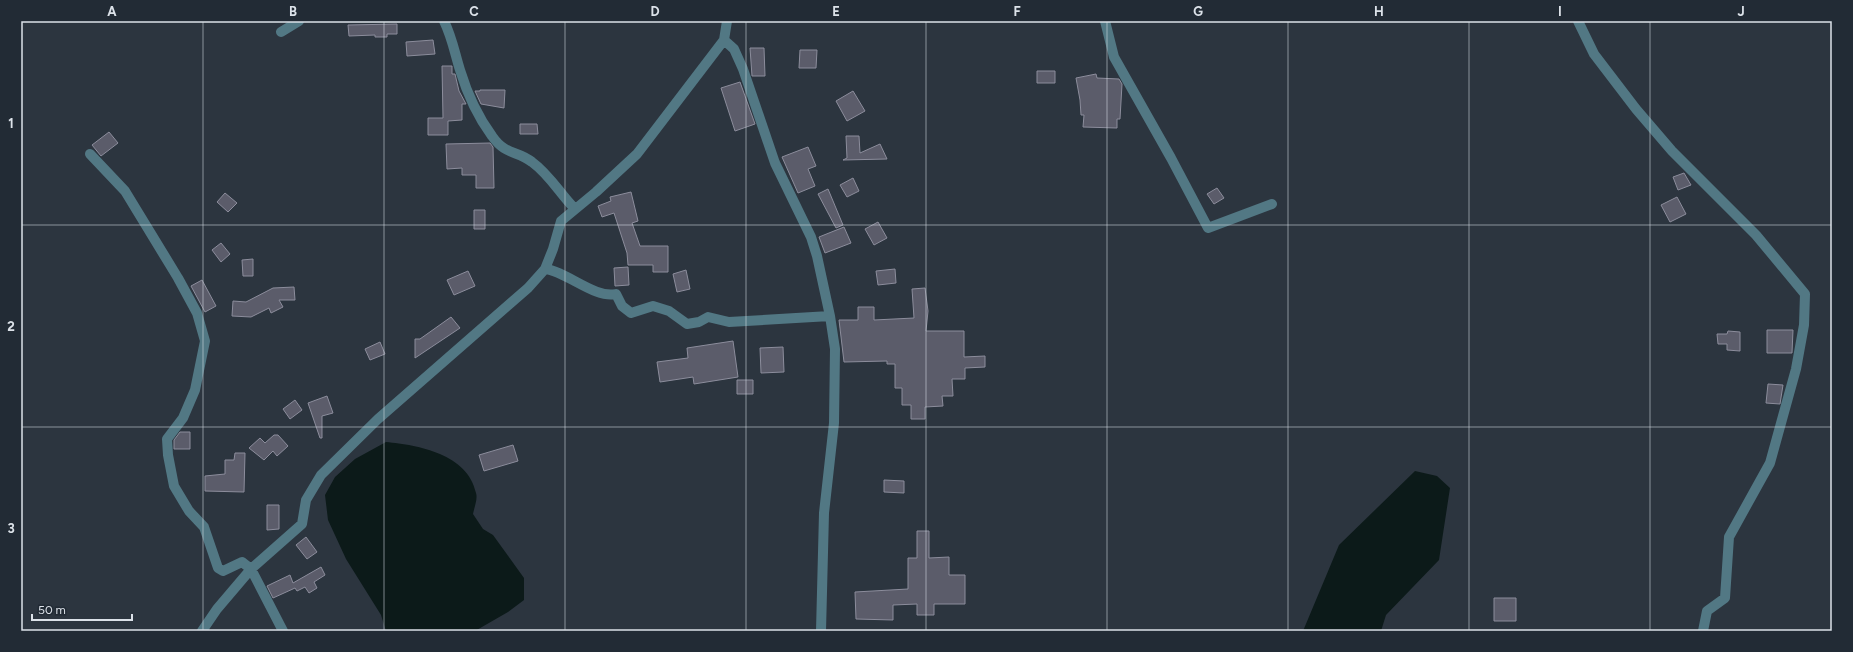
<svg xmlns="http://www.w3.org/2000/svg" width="1853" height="652" font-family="Figtree,sans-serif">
<rect width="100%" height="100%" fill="#2c353f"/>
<path fill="#0c1a19" d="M 386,442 C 418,445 468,454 476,493 C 478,499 474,508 473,514 L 483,529 L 493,535 L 524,578 L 524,600 L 508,612 L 475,631 L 386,631 L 381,615 L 346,559 L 328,520 L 325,495 L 335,477 L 355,459 Z
M 1415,471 L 1437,476 L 1450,488 L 1439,560 L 1386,615 L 1381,631 L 1303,631 L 1339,545 Z"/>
<path fill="#5b5c6a" stroke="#8c8d9c" d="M 397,24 L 397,34 L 387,34 L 387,37 L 375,37 L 375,35 L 349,36 L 348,25 Z
M 433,40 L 435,54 L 407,56 L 406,42 Z
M 750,48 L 764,48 L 765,76 L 752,76 Z
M 800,50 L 817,50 L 816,68 L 799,68 Z
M 442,66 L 452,66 L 452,74 L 455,74 L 459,91 L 466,104 L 462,104 L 462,120 L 448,121 L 448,135 L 428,135 L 428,118 L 443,118 Z
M 1037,71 L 1055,71 L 1055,83 L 1037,83 Z
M 1096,74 L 1097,78 L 1119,79 L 1122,84 L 1120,119 L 1117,119 L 1117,128 L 1083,127 L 1084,115 L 1081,115 L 1080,100 L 1076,78 Z
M 740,82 L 755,124 L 735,131 L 721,88 Z
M 480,90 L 505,90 L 504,108 L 481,104 L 475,91 L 480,91 Z
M 853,91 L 865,111 L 847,121 L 836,101 Z
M 520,124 L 537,124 L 538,134 L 520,134 Z
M 109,132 L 118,143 L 101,156 L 92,145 Z
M 846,136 L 859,136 L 860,153 L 880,144 L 887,159 L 843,160 L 847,158 Z
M 490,143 L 493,147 L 494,188 L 476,188 L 476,175 L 462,175 L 462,168 L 447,169 L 446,144 Z
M 808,147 L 816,166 L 808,169 L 815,186 L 798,193 L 782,157 Z
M 1684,173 L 1691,185 L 1678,190 L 1673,177 Z
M 853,178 L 859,191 L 847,197 L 840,185 Z
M 1217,188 L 1224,198 L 1214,204 L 1207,194 Z
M 828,189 L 843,225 L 836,228 L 818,194 Z
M 631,192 L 638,221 L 632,223 L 640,246 L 668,246 L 668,272 L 653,272 L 653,265 L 628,265 L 627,253 L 614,213 L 602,217 L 598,206 L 611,201 L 610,197 Z
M 225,193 L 237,203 L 228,212 L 217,202 Z
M 1677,197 L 1686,214 L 1670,222 L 1661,205 Z
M 474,210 L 485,210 L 485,229 L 474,229 Z
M 878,222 L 887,238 L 874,245 L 865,229 Z
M 844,227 L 851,243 L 825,253 L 819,237 Z
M 221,243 L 230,254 L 221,262 L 212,250 Z
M 253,259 L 253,276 L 243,276 L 242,260 Z
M 628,267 L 629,285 L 615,286 L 614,268 Z
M 895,269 L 896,283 L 878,285 L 876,271 Z
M 686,270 L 690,289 L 677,292 L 673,274 Z
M 468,271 L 475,286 L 454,295 L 447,280 Z
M 202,280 L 216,306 L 205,312 L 191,286 Z
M 294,287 L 295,300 L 279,300 L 283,307 L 271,313 L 269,308 L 251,317 L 232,316 L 233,301 L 246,302 L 273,288 Z
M 925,288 L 928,311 L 926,331 L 964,331 L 964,357 L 985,356 L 985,367 L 965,368 L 965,379 L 952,379 L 953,396 L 942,396 L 943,406 L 925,407 L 925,419 L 911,419 L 911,405 L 902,405 L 902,388 L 895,388 L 895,364 L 887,364 L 887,361 L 844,362 L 839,320 L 858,320 L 858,307 L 874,307 L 874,320 L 914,318 L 912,289 Z
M 451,317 L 460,328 L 415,358 L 415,339 L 420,339 Z
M 1767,330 L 1793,330 L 1792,353 L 1767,353 Z
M 1728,331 L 1740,332 L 1740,351 L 1727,350 L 1727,344 L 1718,344 L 1717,334 L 1727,334 Z
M 733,341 L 738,377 L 694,384 L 693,377 L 660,382 L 657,362 L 688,358 L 687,348 Z
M 380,342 L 385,354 L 370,360 L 365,349 Z
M 783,347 L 784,372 L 761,373 L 760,348 Z
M 737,380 L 753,380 L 753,394 L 737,394 Z
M 1768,384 L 1783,385 L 1780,404 L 1766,403 Z
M 327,396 L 333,413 L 322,416 L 322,438 L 320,438 L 308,403 Z
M 295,400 L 302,410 L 290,419 L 283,409 Z
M 180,432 L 190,432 L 190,449 L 174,449 L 174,440 Z
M 274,435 L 278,435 L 288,446 L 277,456 L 273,451 L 264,460 L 249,448 L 260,438 L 265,443 Z
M 513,445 L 518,461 L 484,471 L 479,455 Z
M 235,453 L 245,453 L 244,492 L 205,491 L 205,476 L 225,474 L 225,460 L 234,460 Z
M 884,480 L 904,481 L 904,493 L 884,492 Z
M 267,505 L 279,505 L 279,529 L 267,530 Z
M 917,531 L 929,531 L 929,558 L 949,557 L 949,575 L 965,575 L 965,604 L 934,604 L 934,615 L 917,615 L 917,604 L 893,605 L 893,620 L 856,619 L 855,592 L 908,589 L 908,558 L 917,558 Z
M 306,537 L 317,552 L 307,559 L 296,545 Z
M 321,567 L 325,575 L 314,582 L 317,588 L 309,593 L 305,587 L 297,591 L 295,588 L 273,598 L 267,586 L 290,575 L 293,583 Z
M 1494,598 L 1516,598 L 1516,621 L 1494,621 Z"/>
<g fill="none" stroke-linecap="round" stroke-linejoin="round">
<path stroke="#527884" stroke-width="10" d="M 444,21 C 452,37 455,54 460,70 C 467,93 478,117 492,136 C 506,156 517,150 532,162 C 550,175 560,194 575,209
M 1105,21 L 1114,57 L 1171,158 L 1208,228 L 1272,204
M 1578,21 L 1594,54 L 1636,109 L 1672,151 L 1756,235 L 1805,294 L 1804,325 L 1796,369 L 1770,463 L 1729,537 L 1725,598 L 1707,611 L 1703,631
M 281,32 L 299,21
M 724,40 L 734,49 L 743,69 L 775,163 L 811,237 L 817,256 L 830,316 L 835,349 L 834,423 L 824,513 L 821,631
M 90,154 L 125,191 L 178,278 L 197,313 L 205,341 L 195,390 L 183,418 L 167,439 L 168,455 L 174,486 L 189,511 L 204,527 L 218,568 L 223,571 L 242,562 L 251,569 L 283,631
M 545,269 C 566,271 595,299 616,294 L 622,306 L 631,313 L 653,306 L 669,311 L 687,324 L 699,322 L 708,317 L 729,322 L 830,316
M 202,631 L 217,609 L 251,569 L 302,524 L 306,500 L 321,475 L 378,419 L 528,288 L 545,269 L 553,249 L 561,221 L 596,192 L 637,154 L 724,40 L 727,21"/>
</g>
<path fill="none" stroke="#dce2e9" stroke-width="1" stroke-opacity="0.55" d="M 203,21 L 203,631M 384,21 L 384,631M 565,21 L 565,631M 746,21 L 746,631M 926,21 L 926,631M 1107,21 L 1107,631M 1288,21 L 1288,631M 1469,21 L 1469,631M 1650,21 L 1650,631M 21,225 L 1832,225M 21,427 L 1832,427"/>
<rect width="1853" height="652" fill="none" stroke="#222b35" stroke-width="44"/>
<path d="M32 614v6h100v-6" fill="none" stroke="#dce2e9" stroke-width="2"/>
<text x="38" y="614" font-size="12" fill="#dce2e9" stroke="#222b35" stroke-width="3" paint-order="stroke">50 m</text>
<rect x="22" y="22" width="1809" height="608" fill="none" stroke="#dce2e9" stroke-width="1.5"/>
<g font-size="13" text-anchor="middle" font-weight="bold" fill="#dce2e9">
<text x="112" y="16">A</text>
<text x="293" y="16">B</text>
<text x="474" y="16">C</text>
<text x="655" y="16">D</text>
<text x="836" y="16">E</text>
<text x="1017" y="16">F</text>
<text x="1198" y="16">G</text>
<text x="1379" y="16">H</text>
<text x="1560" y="16">I</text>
<text x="1741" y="16">J</text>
<text x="11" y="128">1</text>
<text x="11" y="331">2</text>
<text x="11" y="533">3</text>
</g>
</svg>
